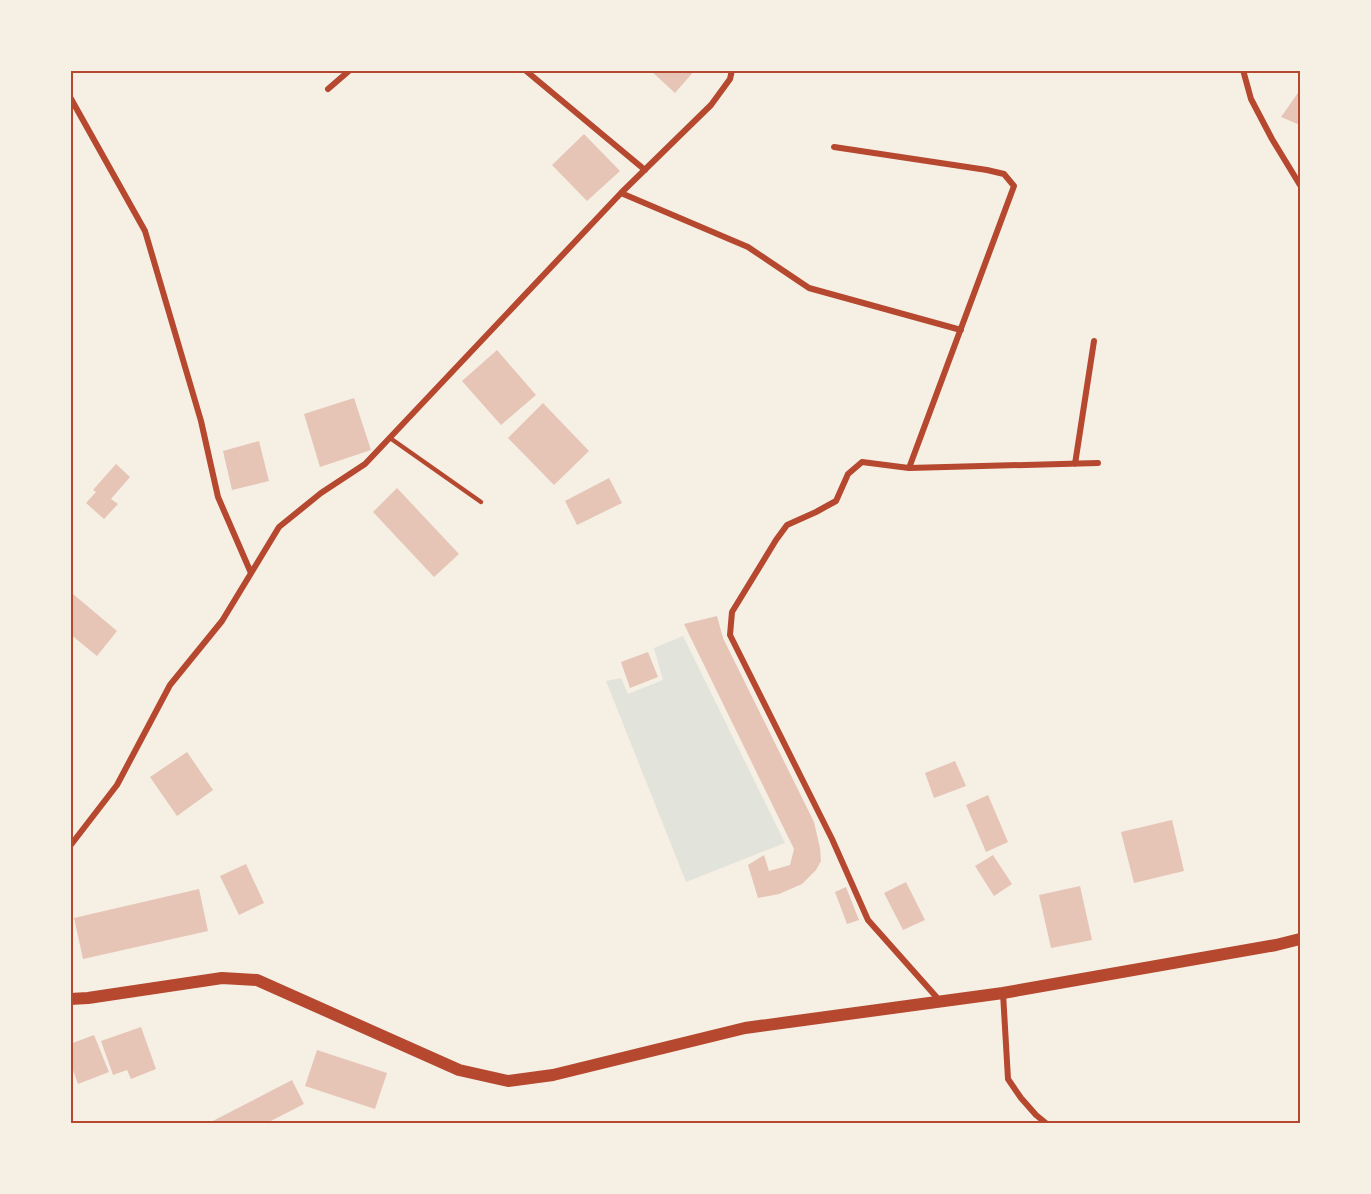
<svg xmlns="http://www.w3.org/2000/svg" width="1371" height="1194" viewBox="0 0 1371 1194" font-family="'Work Sans',sans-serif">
<rect width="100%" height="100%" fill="#f6efe4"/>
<path fill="#e2e4dc" d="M683,636l102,207 -99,39 -80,-201 15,-3 7,16 35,-14 -9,-32z"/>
<path fill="#e6c5b7" d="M650,70h45l-20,23z
M1300,90v35l-19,-8z
M584,134l36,37 -33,30 -35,-36z
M497,350l39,45 -35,30 -39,-44z
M354,398l17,52 -51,17 -16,-53z
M543,403l46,48 -35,34 -46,-47z
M259,441l10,40 -37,9 -9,-39z
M116,464l14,13 -19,22 7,5 -14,15 -18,-16 10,-11 -3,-2z
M609,478l13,25 -45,22 -12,-24z
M397,488l62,66 -25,23 -61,-65z
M73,594l44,37 -20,25 -27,-22v-38z
M717,616l6,22 91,184 6,26 1,13 -5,9 -14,14 -23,10 -21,4 -10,-33 16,-10 5,16 21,-6 4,-16 -110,-225z
M648,652l10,25 -28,11 -9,-26z
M187,752l26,38 -36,26 -27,-39z
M955,761l11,25 -32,12 -9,-25z
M988,795l20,47 -22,10 -20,-47z
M1172,820l12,51 -50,12 -13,-51z
M993,855l19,29 -18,12 -19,-30z
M246,864l18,39 -25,12 -19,-39z
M906,882l19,38 -22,10 -19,-37z
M1080,886l12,54 -41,8 -12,-53z
M846,887l13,33 -12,4 -12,-32z
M199,889l9,42 -125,28 -9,-41z
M141,1027l15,42 -25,10 -4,-9 -14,5 -12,-34z
M94,1035l15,37 -31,12 -8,-22v-18z
M317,1050l70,23 -12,36 -70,-23z
M292,1080l12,24 -39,20h-58z"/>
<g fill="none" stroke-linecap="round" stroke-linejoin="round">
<path stroke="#b5482f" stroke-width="4.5" d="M390,438l91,64"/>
<path stroke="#b5482f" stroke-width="6" d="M525,70l120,100
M1243,70l8,29 21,40 28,46
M328,89l22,-19
M70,97l75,134 56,190 17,76 33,76
M834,147l153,23 17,4 10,12 -105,282
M621,193l127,54 61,41 152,42
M1075,464l19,-123
M70,846l47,-61 53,-100 52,-64 57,-94 42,-34 44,-29 256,-271 90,-88 19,-26 2,-9
M1003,993l5,86 13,19 15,17 11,9
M940,1001l-72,-81 -36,-81 -102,-204 2,-23 44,-72 11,-15 29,-13 20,-11 12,-27 14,-12 47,6 189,-5"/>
<path stroke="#b5482f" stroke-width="12" d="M70,999l18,-1 134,-20 35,2 202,90 49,11 45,-6 192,-47 258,-35 273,-48 24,-6"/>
</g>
<rect width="1371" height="1194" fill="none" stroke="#f6efe4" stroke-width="144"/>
<rect x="72" y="72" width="1227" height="1050" fill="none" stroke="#b5482f" stroke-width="2"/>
</svg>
